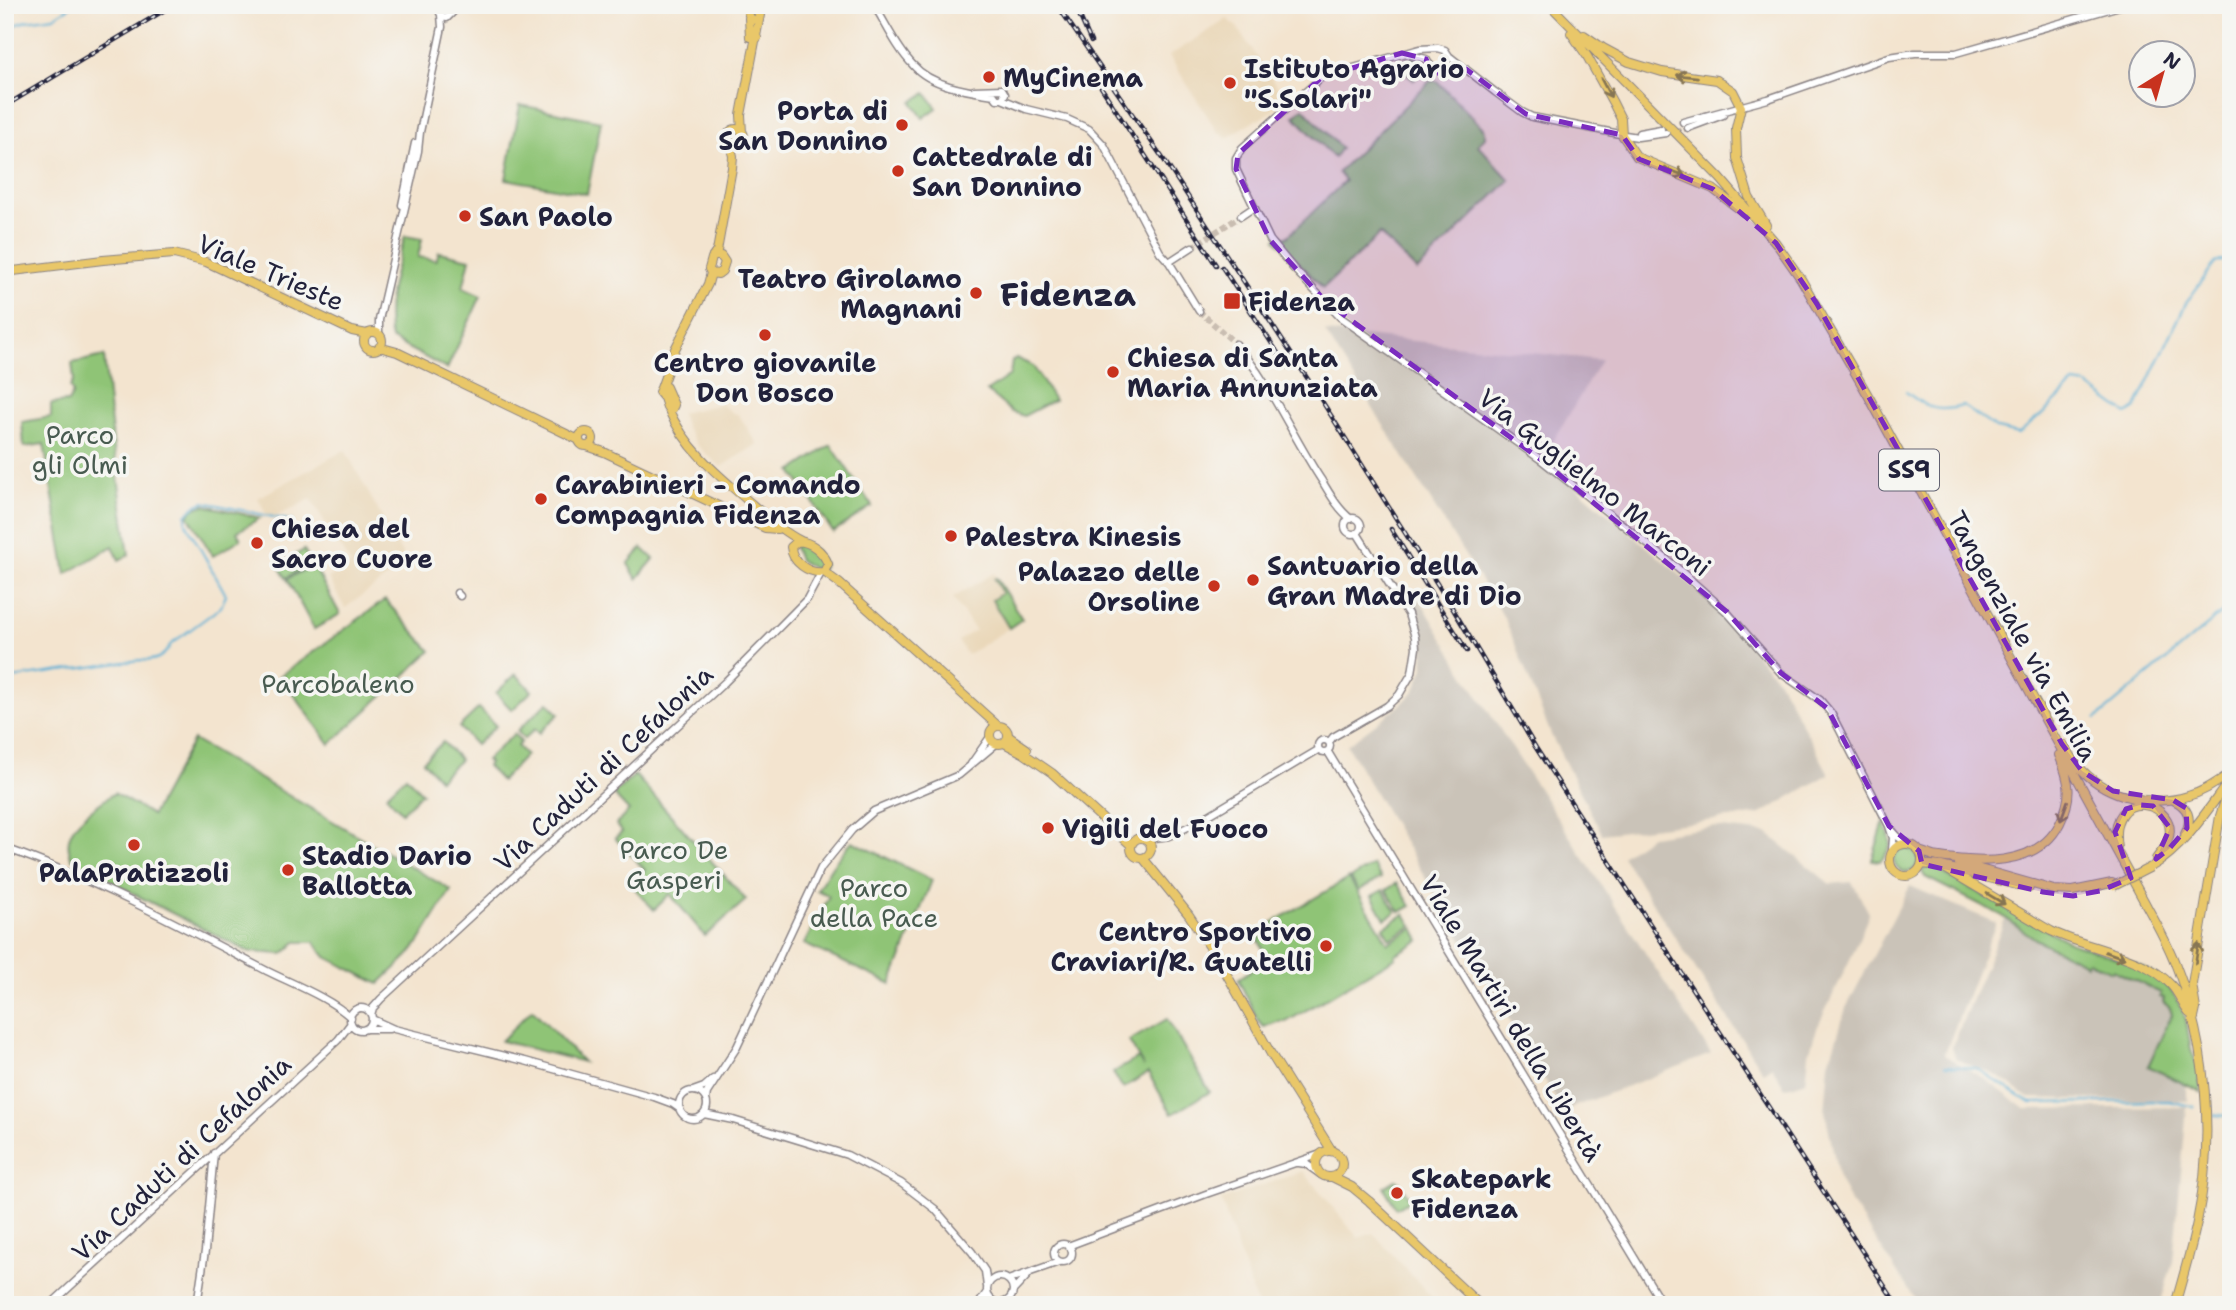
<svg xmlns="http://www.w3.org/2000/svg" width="2236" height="1310" viewBox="0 0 2236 1310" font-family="'Shantell Sans',sans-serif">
<rect width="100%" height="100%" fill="#f6f6f2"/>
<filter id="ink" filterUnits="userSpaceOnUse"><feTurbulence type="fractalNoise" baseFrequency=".0143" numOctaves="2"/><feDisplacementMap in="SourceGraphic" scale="14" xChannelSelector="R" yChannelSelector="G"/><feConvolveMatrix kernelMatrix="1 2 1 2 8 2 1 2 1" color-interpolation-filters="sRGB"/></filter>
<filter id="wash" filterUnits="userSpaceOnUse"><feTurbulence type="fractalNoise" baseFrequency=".00686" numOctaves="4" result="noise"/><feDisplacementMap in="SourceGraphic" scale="28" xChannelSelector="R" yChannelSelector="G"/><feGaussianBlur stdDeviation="1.57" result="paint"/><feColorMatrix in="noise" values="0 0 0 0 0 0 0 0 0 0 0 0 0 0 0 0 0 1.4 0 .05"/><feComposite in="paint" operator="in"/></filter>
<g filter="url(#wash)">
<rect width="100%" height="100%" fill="#f3e4cf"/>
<path fill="#ead8ba" d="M1227,19l10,8 48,72 -12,12 -15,9 -2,-1 -29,19 -5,-5 -3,1 -50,-78z
M721,404l12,9 5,1 20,30 -37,23 -24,-22 -11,-17 -5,-15z
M345,450l62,113 -62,45 -17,-30 23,-13 -40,-66 -36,18 -9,-3 -8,-16z
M994,573l29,46 -56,36 -9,-14 17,-11 -22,-32z
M1303,1171l55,67 15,-5 66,72h-182l-36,-105z"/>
<path fill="#cac3b8" d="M1325,332l276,28 -58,99 161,136 75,86 50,93 -68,40 -159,20 -50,-97 -47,-118z
M1408,585l14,18 42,71 247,380 -148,57 -216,-366 55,-41 13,-14 9,-22 -1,-29 -9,-28 -10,-19z
M1712,827l55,6 63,51 22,-2 17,31 -14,36 -38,79 -8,25 -3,28 -21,7 -13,-22 -9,6 -141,-216 29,-20z
M1910,886l86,37 -52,132 45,27 36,27 162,-2 -14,154 -13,44h-241l-70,-105 -10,-21 -14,-68 4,-48 17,-55z
M2007,915l164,82 17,104 -159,-3 -31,-22 -42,-17 -4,-12z"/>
<path fill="#8fc476" stroke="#587358" stroke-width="2" d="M1412,57c17,5 11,13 2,23l-18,-17z
M1430,81h7l48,49v7l-7,8 32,35 -93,91 -37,-37 -57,54 -47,-49 5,-5 5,4 59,-57 -7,-9z
M926,93l11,15 -14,10 -11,-16z
M520,105l81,16 -14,73 -81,-15z
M1303,108l38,40 -7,10 -40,-42z
M405,236l17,3 -4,18 18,3 3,-8 31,7 -7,29 18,8 -34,73 -56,-30c-9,-34 5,-70 14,-103z
M104,356l8,78 17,121 -10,5 -6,-14 -47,28 -22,-130 -20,3 -2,-25 29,-5v-13l17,-2 5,-9 -3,-6 4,-7 -2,-17z
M1016,358l17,8 21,34 -30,16 -12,-4 -25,-21 23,-16 2,-14z
M831,445l41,61 -39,26 -41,-61z
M204,505l56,13 -23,14 4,7 -28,17 -25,-41 5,-6z
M798,544l17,6 9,14 -2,5 -6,1 -17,-10 -5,-13z
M642,548l12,11 -17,20 -9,-15z
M304,550l7,13 -25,15 -8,-13z
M313,565l27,49 -26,15 -27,-50z
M996,578l26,41 -13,9 -17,-28 10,-7 -8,-14z
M385,600l46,51 -101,93 -50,-68z
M516,674l16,17 -20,19 -16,-17z
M548,702l11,12 -20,19 -4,-4 -11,10 -7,-8z
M479,708l17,18 -20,19 -17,-18z
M514,734l7,8 -4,4 9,9 -25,26 -14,-15 2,-3 -3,-3z
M193,740l258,150 -32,52 -11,14 -29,28 -53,-27 -12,-15h-18l-13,12 -34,-2 -107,-54 -70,-39c-15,-31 20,-49 42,-66l38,22z
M443,742l17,18 -21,19 -16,-18z
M635,775l111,125 -41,36 -35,-42 -16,16 -23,-26 14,-14 -30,-32 7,-6 -6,-8 13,-13 -16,-17z
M406,776l16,17 -20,19 -16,-17z
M1884,822c7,15 11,27 -4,39l-8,-1z
M852,841l80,39 -41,104 -87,-40 25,-48 -12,-6 15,-24z
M1894 860a12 12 0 1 1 24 0a12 12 0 1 1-24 0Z
M1373,865l8,13 -23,13 -7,-13z
M1932,867l137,75 72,24 23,15 15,21 7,18 5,29 7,19 3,24 -53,-26 24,-51 -2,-7 -7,-6 1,-4 -4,-1 1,-4 -48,-23 -1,2 -24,-11 -2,3 -49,-24 -36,-25 -76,-38 -3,-5 2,-4z
M1349,878l39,65 26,-15 6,12 -25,15 1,2 -110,65h-9l-13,5 -5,-5 -21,-43 30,-20 -10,-20 10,-6 -3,-6z
M1397,883l14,23 -11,6 -14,-22z
M1383,890l13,22 -11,7 -13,-23z
M1405,914l7,12 -22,13 -7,-11z
M532,1009l51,53 -82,-21z
M1167,1019l43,73 -38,22 -24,-41 -25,15 -10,-15 25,-15 6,9 -15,-26z
M1396,1180l4,2 10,18 -14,8 -12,-21z"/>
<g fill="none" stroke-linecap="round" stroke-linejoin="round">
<path stroke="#58afd5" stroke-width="2" d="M5,29l21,-8 28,-4 19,-12
M1906,392c21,16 30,21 57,14l34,23 21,5 28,-23 28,-28 13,2 40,29 9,-6 50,-105 29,-40 16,-5
M5,679l135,-19c14,2 25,-3 31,-16l50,-37 5,-12 -40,-72v-8l7,-8 11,-5 88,19
M2096,719l135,-114
M1945,1066l31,2 54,35 139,-2 26,6
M2214,1115l17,1
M2219,1305l12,-8"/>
</g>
</g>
<g filter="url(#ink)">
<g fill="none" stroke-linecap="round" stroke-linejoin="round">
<path stroke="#c9bdb1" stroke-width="6" stroke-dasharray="6 3" stroke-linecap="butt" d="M1666,133l22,-5
M1192,247l49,-31
M1199,311l37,33"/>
<defs>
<path id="minor" d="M443,5l-3,8 3,4 4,1 6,-6 -4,-7
M874,5c12,19 23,44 39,60 18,21 54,26 81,30l3,4h5l24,10 41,10 22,10 15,16 56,107 9,10 30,49
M1407,54l19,5c8,17 24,9 40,10
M974,90l28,-1 3,5 -3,5
M1683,122l85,-23 121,-42 26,-4h41l167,-48
M1688,128l35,-13
M1639,133l22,-4
M1666,133l-28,4 -13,-2 -93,-18 -10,-5 -27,-20 -46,-36 -4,-6 -7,-2 -18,1 -98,28 -80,71 -6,10v11l34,71 23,28 47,49 200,142 135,107 52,46 54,61 39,27 11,13 58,113 4,12 -1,12
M402,205l13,-62
M1241,216l12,-8
M1169,262l23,-15
M379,334v-14l39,-169 2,-19 22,-105 -1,-12
M1236,344c35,40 56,92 86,137 8,13 16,28 29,38
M1345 526a8 8 0 1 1 16 0a8 8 0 1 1-16 0Z
M457,593l3,3
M1318 746a6 6 0 1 1 12 0a6 6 0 1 1-12 0Z
M1329,742l4,-5 54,-31 12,-11 13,-22 4,-25 -1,-11 -7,-23 -51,-81
M1328,752l335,553
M971,764l19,-27
M1892,830l6,7 11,7
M1147,839l22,-3 25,-12 124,-74
M5,848c91,32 176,78 262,123 24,12 65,28 84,47
M350 1019a11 11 0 1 1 22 0a11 11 0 1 1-22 0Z
M371,1015l2,-7 8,-9 344,-317 82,-83 14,-26
M372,1019l22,10 131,32 129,36 19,7 7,5
M365,1029h24
M679 1105a14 14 0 1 1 28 0a14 14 0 1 1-28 0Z
M693,1091l11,-4 9,-8
M706,1099l1,-6 30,-46 84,-179 31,-38 22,-19 85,-36 37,-31
M704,1114l29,6 114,35 54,28 34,26 37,43 13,19 2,16
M1299,1163l7,1 14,10
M1054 1253a9 9 0 1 1 18 0a9 9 0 1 1-18 0Z
M1068,1246l138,-52 112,-39
M987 1290a13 13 0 1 1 26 0a13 13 0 1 1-26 0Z
M1008,1280l51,-18
M1014,1290l15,-16
M50,1305l288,-265 13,-17
M197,1305l8,-54 9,-98
M978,1305l9,-13"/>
<path id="major" d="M1550,5l170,173 56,65 25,36 68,118 275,504c11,20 23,41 31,62 32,81 40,174 22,259 -6,28 -14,55 -22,83
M749,18l1,19 7,1
M1571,33l16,23 26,47 8,16 1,16 15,22 76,32 30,23
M1584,35l19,13 26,14 33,10 55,8 16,11 8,16 -5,21 1,30 12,39 17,28
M728 137a8 8 0 1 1 16 0a8 8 0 1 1-16 0Z
M742,132l-1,-17 19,-100 -5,-7 -7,3 2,8 6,1 3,-2
M716,256h5l4,6 -3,9 -4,3 -7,-1 -2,-4 3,-11 5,-7 15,-83 1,-12 -4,-15
M5,272l98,-12 71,-6 32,8 15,7 131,62 15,3
M364 341a9 9 0 1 1 18 0a9 9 0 1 1-18 0Z
M379,347l18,5 182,88
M666,387l8,18 -2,4 -5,-2 -3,-9 -5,-6 2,-4z
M661,388l14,-39 33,-65 3,-11
M668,408c17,41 52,69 85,97 15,13 30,27 48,36
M579 439a7 7 0 1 1 14 0a7 7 0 1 1-14 0Z
M587,446l17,6 161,76 12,1
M798,541c13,1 25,10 30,23l-4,8c-16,2 -32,-10 -33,-25z
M824,572l15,11 159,143
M990 735a9 9 0 1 1 18 0a9 9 0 1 1-18 0Z
M1008,736l19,13
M1004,743l19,10 29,20 79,72
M2064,745c6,9 11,19 19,26 26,27 70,36 105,25 16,-4 29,-14 43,-23
M2173,800c15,7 20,18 12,34
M1131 848a10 10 0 1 1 20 0a10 10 0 1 1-20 0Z
M1890 860a16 16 0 1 1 32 0a16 16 0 1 1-32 0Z
M2117,848c-11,-66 65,-46 51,-8 -2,7 -8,13 -12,19
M1919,851l18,6
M1933,856c43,7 104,13 127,-33 13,-26 10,-42 -1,-68
M1143,858l46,57 32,49 50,90 61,97
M1959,863l95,27 19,1 39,-8
M1922,864l19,2 88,22
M2154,865c30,-18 52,-53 73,-81
M1941,866l110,65c35,17 95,25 120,54 8,8 11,19 18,28
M2194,1018l2,-9 -4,-25 28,-168 11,-34
M1316 1164a13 13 0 1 1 26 0a13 13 0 1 1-26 0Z
M1332,1177l20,10 17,14 111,104"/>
</defs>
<use href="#minor" stroke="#8a8385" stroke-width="9"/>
<use href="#major" stroke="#8a8385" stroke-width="10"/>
<use href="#minor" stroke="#fff" stroke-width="6"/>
<use href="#major" stroke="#e9c769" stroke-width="8"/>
<defs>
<path id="rail" d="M1057,5l107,155 151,230 138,219 83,139 361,557
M1075,5l16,37
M1101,87l115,178
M5,106l168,-101
M1222,267l65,100
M1391,529l76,122"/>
</defs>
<use href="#rail" stroke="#22223b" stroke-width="4.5"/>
<use href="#rail" stroke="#f6f6f2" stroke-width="2" stroke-dasharray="5" stroke-linecap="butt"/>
<defs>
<path id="major-bridge" d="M2114,886l37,-19"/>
</defs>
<use href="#major-bridge" stroke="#8a8385" stroke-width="10" stroke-linecap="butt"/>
<use href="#major-bridge" stroke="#e9c769" stroke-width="8"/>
</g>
<defs><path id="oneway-shaft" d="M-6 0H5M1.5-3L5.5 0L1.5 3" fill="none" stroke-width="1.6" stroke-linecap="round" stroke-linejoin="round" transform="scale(1.75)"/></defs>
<g stroke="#867452">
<use href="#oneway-shaft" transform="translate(1687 76) rotate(-174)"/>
<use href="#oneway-shaft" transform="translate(1606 88) rotate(62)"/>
<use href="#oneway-shaft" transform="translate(1675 172) rotate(21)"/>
<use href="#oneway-shaft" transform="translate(2064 811) rotate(110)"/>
<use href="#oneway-shaft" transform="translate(1996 899) rotate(31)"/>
<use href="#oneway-shaft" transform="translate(2197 953) rotate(-81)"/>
<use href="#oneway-shaft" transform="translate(2115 955) rotate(19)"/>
</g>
</g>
<path fill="#7b2cbf" fill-opacity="0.2" stroke="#7b2cbf" stroke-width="5" stroke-dasharray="14 9" stroke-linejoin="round" d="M1402,53l24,6 6,15 34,-5 60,45 96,21 17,24 74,30 63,54 41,61 245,440 20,27 31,20 60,9 13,8 1,20 -18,21 -13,10 14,-31 -17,-22 -13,-1 -14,4 -11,23 16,46 -31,13 -27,5 -30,-4 -121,-28 -3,-13 -30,-25 -62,-118 -46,-35 -54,-61 -187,-153 -215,-158 -55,-61 -34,-71 2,-15 84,-77z"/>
<g fill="#c8321e" stroke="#f6f6f2" stroke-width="2.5">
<circle cx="989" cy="77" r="7"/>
<circle cx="1230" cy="83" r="7"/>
<circle cx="902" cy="125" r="7"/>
<circle cx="898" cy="171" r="7"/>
<circle cx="465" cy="216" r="7"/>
<circle cx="976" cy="293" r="7"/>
<rect x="1223" y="292" width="18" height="18" rx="3.5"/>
<circle cx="765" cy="335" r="7"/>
<circle cx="1113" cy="372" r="7"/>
<circle cx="541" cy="499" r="7"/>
<circle cx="951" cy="536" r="7"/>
<circle cx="257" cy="543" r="7"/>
<circle cx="1253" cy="580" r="7"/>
<circle cx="1214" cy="586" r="7"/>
<circle cx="1048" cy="828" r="7"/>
<circle cx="134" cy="845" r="7"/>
<circle cx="288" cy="870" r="7"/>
<circle cx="1326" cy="946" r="7"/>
<circle cx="1397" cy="1193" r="7"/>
</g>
<g text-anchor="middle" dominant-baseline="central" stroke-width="7" stroke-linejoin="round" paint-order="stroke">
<rect fill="#f6f6f2" stroke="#626272" stroke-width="2" x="1879" y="449.5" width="60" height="41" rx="5"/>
<g font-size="24" font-weight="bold" fill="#22223b">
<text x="1909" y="470">SS9</text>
</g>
<g font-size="26" font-weight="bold" fill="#22223b" stroke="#f6f6f2" text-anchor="start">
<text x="1244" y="68">Istituto Agrario<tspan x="1244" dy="30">"S.Solari"</tspan></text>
<text x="1003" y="77">MyCinema</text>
<text x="888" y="110" text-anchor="end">Porta di<tspan x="888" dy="30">San Donnino</tspan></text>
<text x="912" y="156">Cattedrale di<tspan x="912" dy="30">San Donnino</tspan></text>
<text x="479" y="216">San Paolo</text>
<text x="962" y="278" text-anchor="end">Teatro Girolamo<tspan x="962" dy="30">Magnani</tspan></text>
<text x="1248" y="301">Fidenza</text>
<text x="1127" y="357">Chiesa di Santa<tspan x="1127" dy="30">Maria Annunziata</tspan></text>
<text x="765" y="362" text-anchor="middle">Centro giovanile<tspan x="765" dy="30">Don Bosco</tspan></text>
<text x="555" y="484">Carabinieri - Comando<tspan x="555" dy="30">Compagnia Fidenza</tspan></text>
<text x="271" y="528">Chiesa del<tspan x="271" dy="30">Sacro Cuore</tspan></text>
<text x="965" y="536">Palestra Kinesis</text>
<text x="1267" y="565">Santuario della<tspan x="1267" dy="30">Gran Madre di Dio</tspan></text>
<text x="1200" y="571" text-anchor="end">Palazzo delle<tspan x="1200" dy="30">Orsoline</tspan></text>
<text x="1062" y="828">Vigili del Fuoco</text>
<text x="302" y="855">Stadio Dario<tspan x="302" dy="30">Ballotta</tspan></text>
<text x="134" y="872" text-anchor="middle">PalaPratizzoli</text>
<text x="1312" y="931" text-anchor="end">Centro Sportivo<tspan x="1312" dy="30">Craviari/R. Guatelli</tspan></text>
<text x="1411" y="1178">Skatepark<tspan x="1411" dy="30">Fidenza</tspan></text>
</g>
<g font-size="26" fill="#22223b" stroke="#f6f6f2">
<text transform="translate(271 272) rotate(23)">Viale Trieste</text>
<text transform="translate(1595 482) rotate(38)">Via Guglielmo Marconi</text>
<text transform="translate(2023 636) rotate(61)">Tangenziale via Emilia</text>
<text transform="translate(603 768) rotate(-43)">Via Caduti di Cefalonia</text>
<text transform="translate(1512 1018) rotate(59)">Viale Martiri della Libertà</text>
<text transform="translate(181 1158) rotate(-43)">Via Caduti di Cefalonia</text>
</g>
<g font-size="26" fill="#485b50" stroke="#f6f6f2">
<text x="80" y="434">Parco<tspan x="80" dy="30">gli Olmi</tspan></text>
<text x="338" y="683">Parcobaleno</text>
<text x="674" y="849">Parco De<tspan x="674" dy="30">Gasperi</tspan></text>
<text x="874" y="887">Parco<tspan x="874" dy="30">della Pace</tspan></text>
</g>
<g font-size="33" font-weight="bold" fill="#22223b" stroke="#f6f6f2">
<text x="1068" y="294">Fidenza</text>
</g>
</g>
<rect width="2236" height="1310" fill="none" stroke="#f6f6f2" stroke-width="28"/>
<g transform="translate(2162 74) rotate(37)"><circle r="33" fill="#f6f6f2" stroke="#a1a1a9" stroke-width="2"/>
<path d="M0-5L12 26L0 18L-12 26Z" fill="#c8321e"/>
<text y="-10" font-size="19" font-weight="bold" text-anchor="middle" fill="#22223b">N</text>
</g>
</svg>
